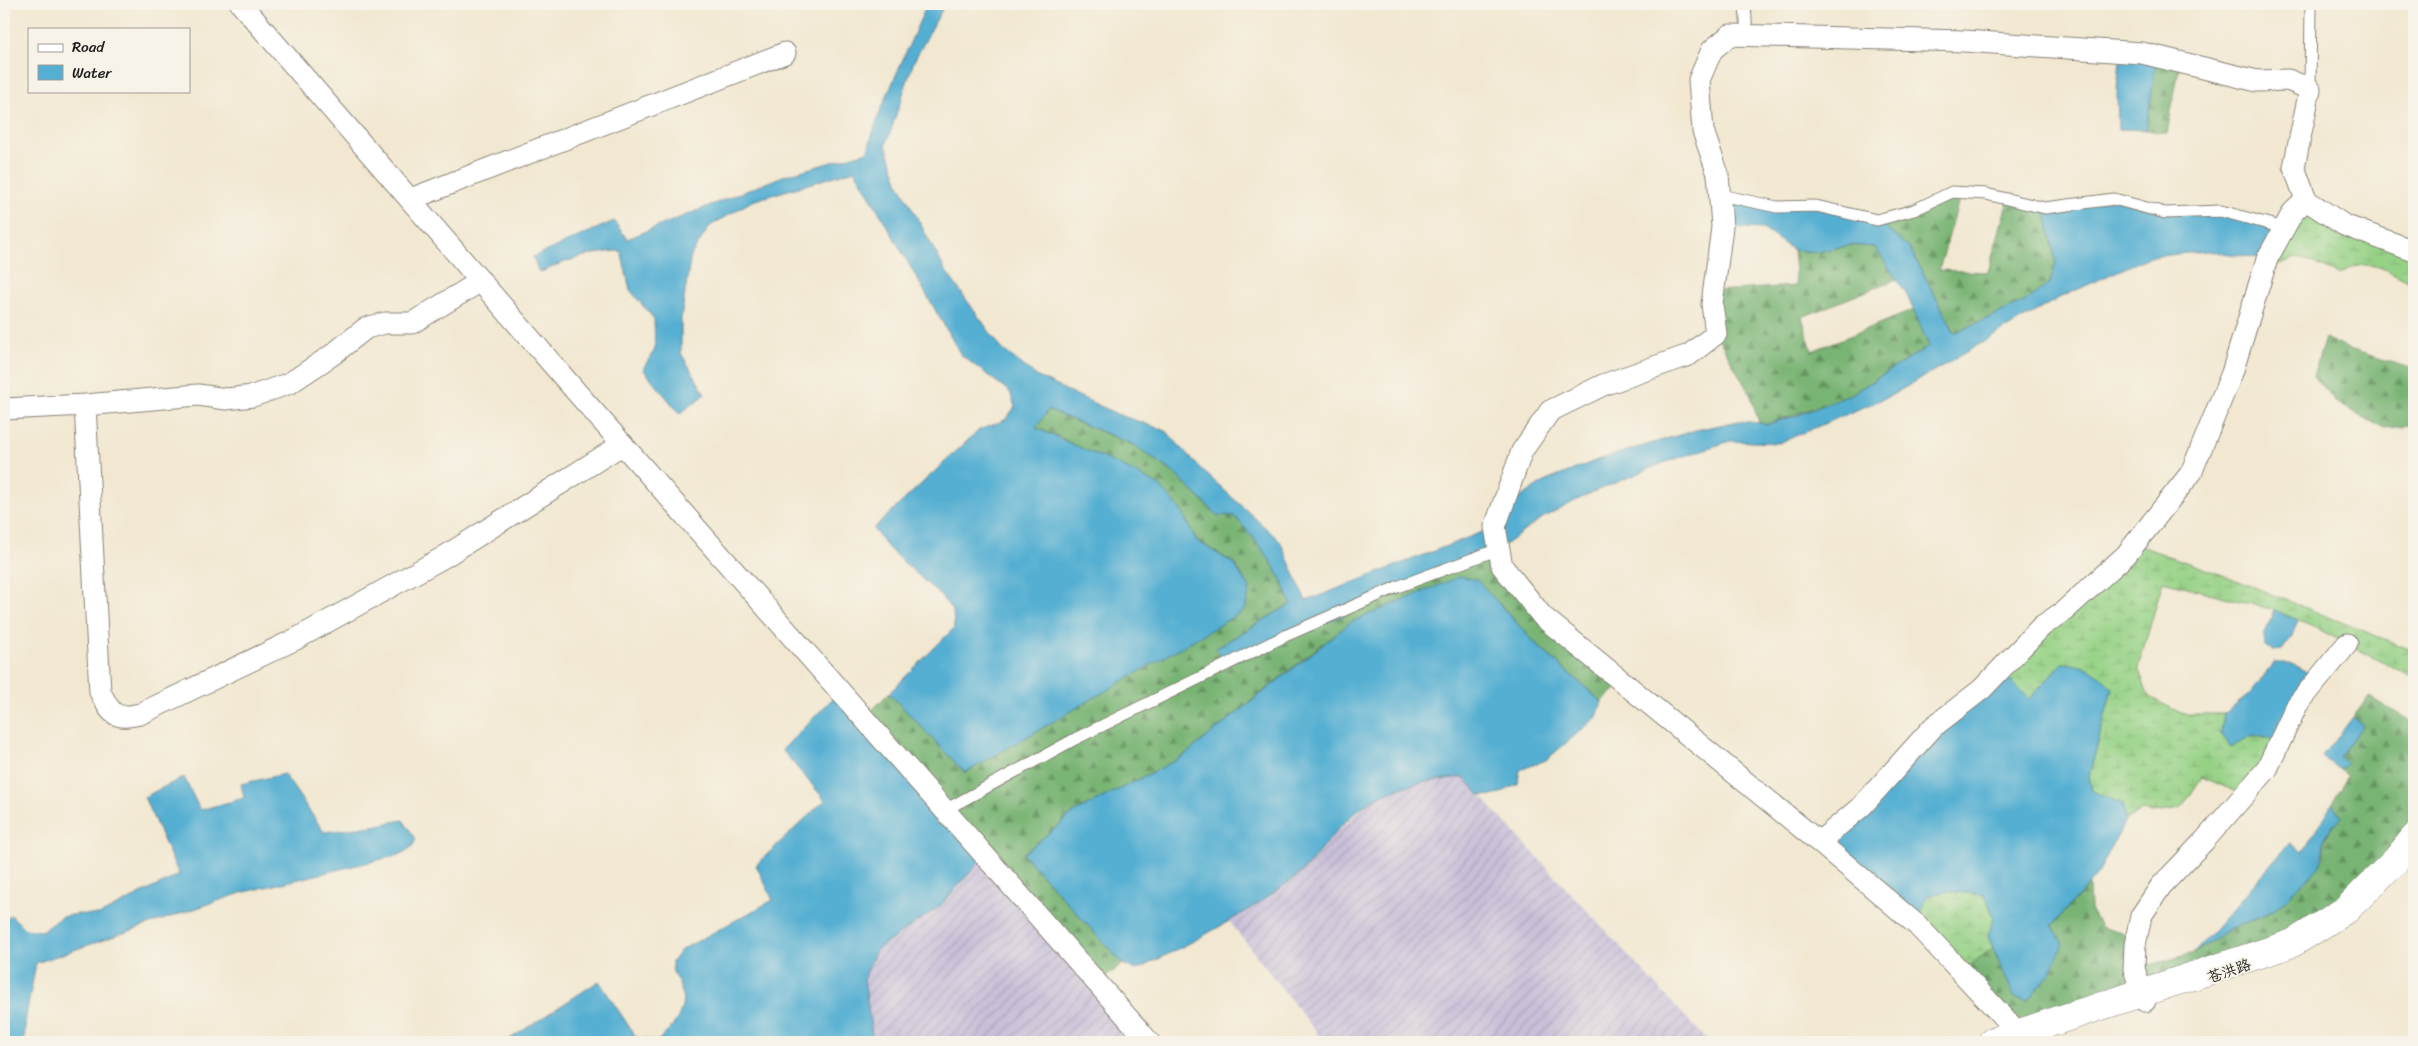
<svg xmlns="http://www.w3.org/2000/svg" width="2418" height="1046" viewBox="0 0 2418 1046" font-family="Sriracha,'LXGW WenKai TC',sans-serif">
<defs>
<pattern id="industrial-furrows" width="10" height="10" patternUnits="userSpaceOnUse" patternTransform="scale(1.25)"><rect width="10" height="10" fill="#c8bfd8"/><path d="M-1 1l2-2M0 10L10 0M9 11l2-2" fill="none" stroke="#aba4b9"/></pattern>
<pattern id="forest-firs" width="22" height="20" patternUnits="userSpaceOnUse" patternTransform="scale(1.25)"><rect width="22" height="20" fill="#78b473"/><path d="M5 1l3.5 6h-7zM16 11l3.5 6h-7z" fill="#62925e"/></pattern>
<pattern id="wetland-marsh" width="20" height="14" patternUnits="userSpaceOnUse" patternTransform="scale(1.25)"><rect width="20" height="14" fill="#96d286"/><path d="M1 5h8M5 5V1M11 12h8M15 12V8" fill="none" stroke="#81b473"/></pattern>
</defs>
<rect width="100%" height="100%" fill="#f7f3e8"/>
<filter id="ink" filterUnits="userSpaceOnUse"><feTurbulence type="fractalNoise" baseFrequency=".02" numOctaves="2"/><feDisplacementMap in="SourceGraphic" scale="10" xChannelSelector="R" yChannelSelector="G"/><feConvolveMatrix kernelMatrix="1 2 1 2 8 2 1 2 1" color-interpolation-filters="sRGB"/></filter>
<filter id="wash" filterUnits="userSpaceOnUse"><feTurbulence type="fractalNoise" baseFrequency=".0096" numOctaves="4" result="noise"/><feDisplacementMap in="SourceGraphic" scale="20" xChannelSelector="R" yChannelSelector="G"/><feGaussianBlur stdDeviation="1.12" result="paint"/><feColorMatrix in="noise" values="0 0 0 0 0 0 0 0 0 0 0 0 0 0 0 0 0 1.4 0 .05"/><feComposite in="paint" operator="in"/></filter>
<g filter="url(#wash)">
<rect width="100%" height="100%" fill="#f2e8d1"/>
<path fill="url(#industrial-furrows)" d="M1463,777l246,265h-385l-95,-121 35,-21 35,-26 16,-15 18,-24 42,-38 35,-13z
M985,856l164,186h-276l-9,-63 12,-29 63,-43z"/>
<path fill="url(#forest-firs)" stroke="#4a6848" d="M2157,57l23,6 -13,70 -21,-3z
M1961,193l-22,77 49,2 20,-72 37,8 11,55 -6,20 -24,18 -71,32 -45,-84 -33,-29z
M1850,245l25,2 22,32 -95,38 10,34 102,-41 15,36 -79,49 -82,29 -9,-1 -8,-27 -35,-62 -2,-43 82,-5 -3,-36 24,2z
M2325,338l21,10 68,21v57l-31,2 -47,-26 -23,-26z
M1048,410l86,35 40,28 43,42 17,1c27,30 44,50 57,88l-75,44 283,-99 3,17 121,116 -21,20 -63,-55 -38,-42 -179,39 -140,113 -107,55 -52,42 100,110 -26,19 -233,-265 25,-25 77,80 284,-185 -16,-25 -37,-22 -17,-32 -120,-72 -25,-9z
M2369,697l45,26v125l-62,65 -328,126 -63,-68 32,-23 5,13 54,-36 37,-41 1,25 10,18 36,10 -1,32 59,-16 33,-22 47,-21 50,-52c-1,-22 3,-26 19,-41l-11,-14 16,-27 -8,-6 7,-7 -8,-6 23,-31 -9,-9z"/>
<path fill="url(#wetland-marsh)" stroke="#597751" d="M2306,200l108,51v33c-29,-14 -44,-29 -75,-10l-40,-17 -19,7 -13,-5z
M2135,544l96,34 183,73v27l-94,-48 -46,-20 -111,-29 -25,87 11,29 34,17h41l-3,20 59,5 -36,56 -42,-18 -21,32 -27,4 -13,-2 -15,8 -5,-15 -29,-13 -3,-15 23,-87 -49,-26 -34,36 -30,-30z
M1945,891l40,4 9,22 -6,19 5,12 -32,23 -44,-46 10,-29z"/>
<path fill="#54afd2" stroke="#386677" d="M927,4h18l-31,57 -28,84 13,39 46,86 57,79 36,28 79,37 49,17 34,37 80,73 26,60 189,-74 20,-26 31,-20 54,-22 96,-29 43,-9 29,3 27,-8 55,-21 79,-49 -23,-53 -31,-46 -25,-2 -33,7 -24,-2 -30,-21 -41,-2 -2,-32 57,12 39,-1 61,14 33,29 45,84 71,-32 24,-18 6,-20 -11,-55 69,-9 51,14 56,-2 63,17 -17,31 -60,-8 -58,6 -90,41 -167,97 -113,48 -49,-2 -67,22 -72,30 -47,24 -45,32 -273,116 -10,-17 75,-44c-12,-37 -31,-59 -57,-88l-17,-1 -43,-42 -40,-28 -86,-35 -12,18 88,39 36,19 20,23 17,32 36,22 17,25 -5,22 -280,163 -76,-80 65,-65 -1,-17 -15,-18 -49,-44 -16,-20 106,-99 26,-10 10,-13 -5,-15 -49,-37 -106,-185 -103,31 -42,25 -19,29 -10,63v35l24,41 -25,20 -37,-45 12,-20 -1,-30 -24,-29 -9,-39c-30,1 -55,9 -82,22l-6,-16 81,-36 13,18 156,-63 84,-24 12,-38z
M2121,52l36,5 -11,73 -28,-1 -1,-41z
M1461,576l16,4 62,67 63,55 -5,15 -51,43 -26,10 -2,14 -22,11 -15,1 -18,-19c-59,7 -90,11 -131,59 -12,14 -21,28 -35,40 -50,38 -105,67 -161,94l-13,-6 -100,-110 52,-42 107,-55 169,-135z
M2274,610l24,10 -7,18 -9,12 -8,1 -9,-5 -1,-10z
M2063,663c25,3 33,6 49,26l-23,87 3,15 30,13 4,15 -28,55 -46,51 11,19 -13,30 -23,27 -13,-4 -26,-61 6,-19 -9,-22 -39,-4 -19,5 -10,29 -98,-83 180,-173 30,30z
M2274,663h16l28,15 -38,61 -27,-4 -22,12 -10,-13 3,-20 25,-19z
M840,691l145,165 -46,51 -63,43 -12,29 9,63h-368l94,-61 37,56 21,4c16,-12 32,-33 23,-54 -4,-11 -8,-11 -8,-25l9,-12 92,-50 -17,-35 69,-65 -43,-50z
M2353,717l10,8 -24,32 8,6 -7,7 -18,-13z
M284,774l40,58 49,-6 30,-6 13,19 -4,8 -13,8 -158,38 -205,70 -10,53 -2,26h-20v-121l7,-6 14,14 17,2 19,-14 17,-3 21,1 80,-40 -35,-78 40,-20 16,33 44,-12 -3,-14z
M2332,803l11,14c-4,5 -12,9 -15,15 -7,10 -3,24 -9,35l-45,43 -47,21 -33,22 96,-110 13,9z"/>
</g>
<g filter="url(#ink)">
<g fill="none" stroke-linecap="round" stroke-linejoin="round">
<defs>
<path id="lane" d="M1745,4l2,32
M2310,89l1,-85
M1720,195l57,12 39,-1 61,14 37,-10 38,-18 34,2 59,14 69,-9 51,14 56,-2 63,17
M945,810l130,-71 210,-103 112,-49 102,-38"/>
<path id="street" d="M241,4l338,391 570,647
M411,199l374,-146
M85,405l15,287c12,22 13,28 40,22l156,-75 148,-82 179,-113
M4,409l81,-4 113,-10 28,4 27,-3 37,-13 42,-28 34,-27 19,-5h27l69,-42
M1819,842l43,-36 71,-79 49,-38 60,-63 21,-14 63,-57 65,-82 41,-100 35,-114 26,-47 13,-12
M2145,1001l-11,-32 1,-24 6,-29 20,-30 43,-45 63,-72 30,-64 50,-61
M2024,1039l-107,-114 -98,-83 -276,-225 -41,-51 -7,-39 27,-76 28,-40 53,-26 86,-30 27,-21 -4,-30 10,-77 -4,-53 -15,-43 -4,-51 13,-30 18,-15 234,6 178,12 115,28 31,-1 22,9 -16,78 12,33 38,25 70,26"/>
<path id="secondary" d="M1992,1042l301,-99 54,-34 49,-49 18,-22"/>
</defs>
<use href="#lane" stroke="#878276" stroke-width="13"/>
<use href="#street" stroke="#878276" stroke-width="23"/>
<use href="#secondary" stroke="#878276" stroke-width="29"/>
<use href="#lane" stroke="#fff" stroke-width="11"/>
<use href="#street" stroke="#fff" stroke-width="21"/>
<use href="#secondary" stroke="#fff" stroke-width="28"/>
</g>
</g>
<g text-anchor="middle" dominant-baseline="central" stroke-width="4" stroke-linejoin="round" paint-order="stroke">
<g font-size="15" fill="#1c1c1c" stroke="#f7f3e8">
<text transform="translate(2229 971) rotate(-19)">苍洪路</text>
</g>
</g>
<rect width="2418" height="1046" fill="none" stroke="#f7f3e8" stroke-width="20"/>
<rect x="28" y="28" width="162" height="65" fill="#f7f3e8" stroke="#9f9d96"/>
<rect x="38" y="44" width="25" height="8" fill="#ffffff" stroke="#9f9d96"/>
<text x="72" y="52" font-size="15" fill="#1c1c1c">Road</text>
<rect x="38" y="65" width="25" height="15" fill="#54afd2" stroke="#9f9d96"/>
<text x="72" y="78" font-size="15" fill="#1c1c1c">Water</text>
</svg>
